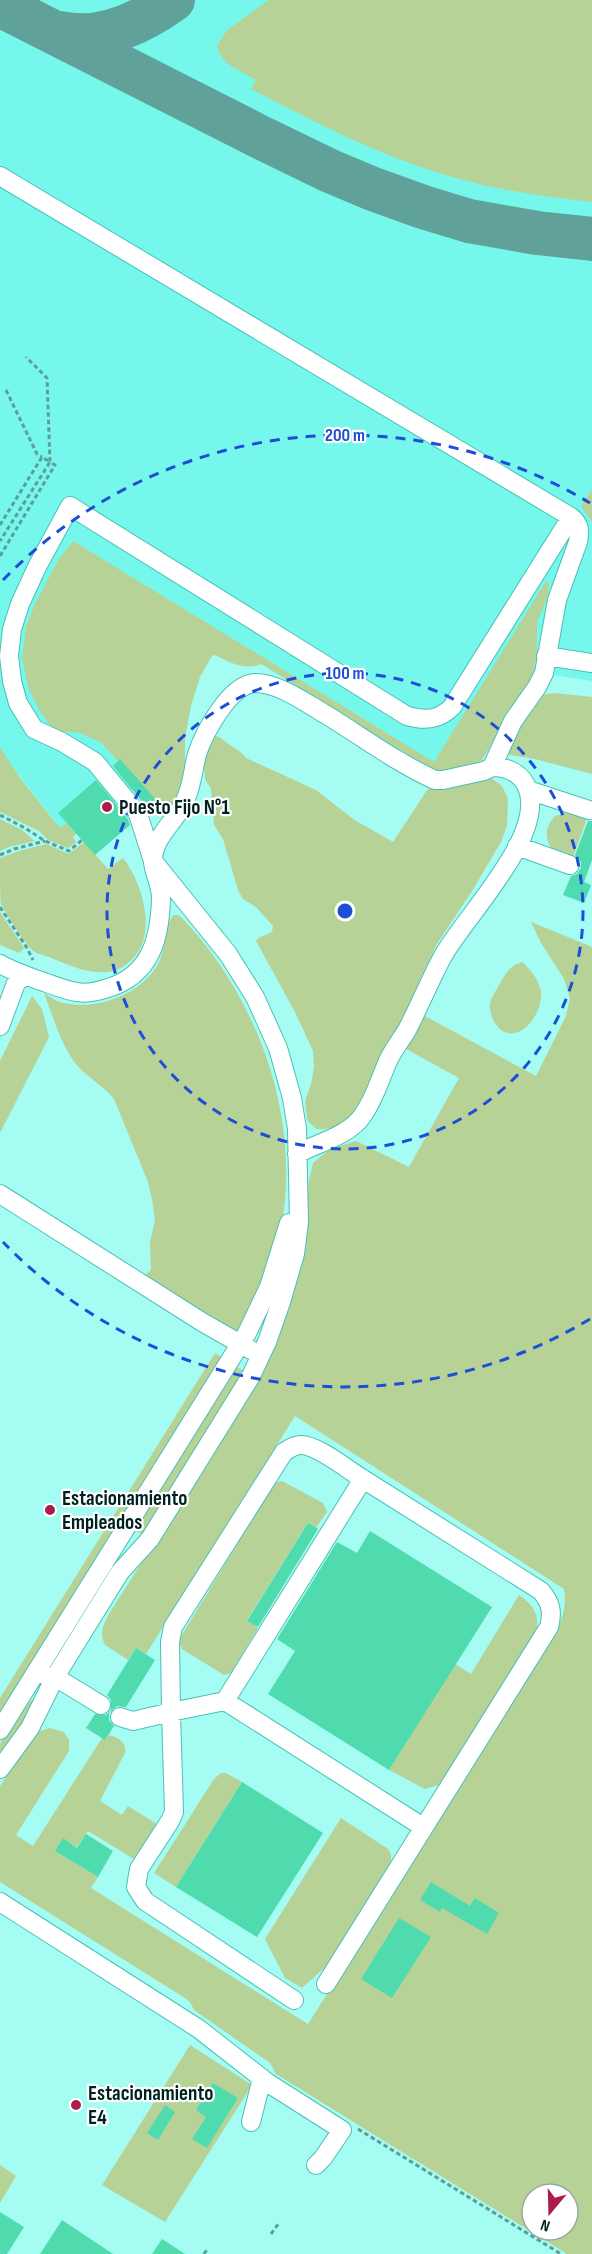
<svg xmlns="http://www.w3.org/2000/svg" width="592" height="2254" viewBox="0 0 592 2254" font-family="'Sofia Sans Condensed',sans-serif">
<rect width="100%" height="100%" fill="#a4fcf3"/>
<path fill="#76f7ec" d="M0,0h592v681l-58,-9 -98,100 -362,-223 83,220 -81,65 -16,-6 -60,-77z"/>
<path fill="#b7d297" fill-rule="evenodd" d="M269,0h323v202c-47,-5 -94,-12 -140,-25 -70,-20 -136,-54 -201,-88l5,-9c-15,-9 -36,-16 -39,-34l10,-16z
M592,489v33l-11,-16z
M73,541l361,221 112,-181 3,3 -1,11 -11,28v30l-5,25 -50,82 -7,6 -39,6 -174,-108c-17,7 -33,-2 -47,-9l-3,1 -12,21 -9,29 -6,32v45l-17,36 -66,-76 -22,-10 -20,-2 -11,-7 -10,-14 -11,-23 -6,-29 4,-31 9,-23 22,-42z
M555,693l37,4v77l-57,-15 -32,-5v-3l38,-56z
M215,736l5,1c8,9 19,11 26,21l70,32 37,29 40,23 34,-52 4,-2 59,-11 12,9 6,12 -1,28 -6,16 -27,46 -37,56 -68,146c-12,20 -26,42 -53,39l-9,-9 -2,-19 6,-17 3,-17 -1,-16 -18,-39 -39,-71 2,-3 14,-6 1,-6 -17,-19 -13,-8 -5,-9 -15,-51 -9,-14 -3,-36 -6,-10 -1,-16 1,-14z
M0,747l20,31 40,50 7,-5 9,11 -3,3 3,5 -8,6 -20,-8 -9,-9 -39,-19z
M570,812l18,4 -15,41 -22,-9c-7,-12 -5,-22 4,-32z
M0,819l22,11 13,11 -26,6 -9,4z
M84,842l24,27 15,-11c21,27 38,85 1,108 -22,15 -53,0 -75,-9 -5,-2 -13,-3 -17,-7 -6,-5 -27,-38 -31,-46 -1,-9 -1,-35 -1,-46l19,-7 27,-7 23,10z
M0,912l24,36 -5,5 -19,-8z
M173,915h5l3,2c77,80 121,201 100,312 -7,36 -27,69 -43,102h-5l-90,-54 8,-7 -1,-28 5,-22 -3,-21 -4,-17 -34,-83c-11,-14 -28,-22 -39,-36 -15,-21 -22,-46 -31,-70 5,3 10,7 16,9 34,10 81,-7 98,-38 8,-15 6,-35 15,-49z
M531,922l61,25v1307h-25l-291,-180 -6,-11 -76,-53 -4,-8 -5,-4 -185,-116v-96l32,-47 8,-8 10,-3 14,4 5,8v11l-53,84 17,11 69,-108 4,1 3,-4c10,3 18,7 16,18l-25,48 22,14 6,-9 32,20 -23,35 -49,-30 -11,16 -14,-8 -8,12 43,26 -7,11 217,136 246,-388c8,-17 13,-28 10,-47l-269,-173 -149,238 -10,-6 -8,12 -23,-15c-7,-14 0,-24 7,-36l111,-174 83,-216 3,-39 4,-17 17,-14 26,-8 53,26 50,-89 -53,-29 17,-34 113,61 30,-60 4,-18 -6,-19 -23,-36zM532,2194h36v36h-36z
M523,962c6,7 13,14 16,23 7,15 -5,41 -21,47 -17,7 -29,-13 -28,-28 1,-6 5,-12 8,-17 6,-11 12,-23 25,-25z
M32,996l10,13 7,28 -49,96v-72z
M215,1353l9,6 -87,140 -10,9 -127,212v-22z
M234,1365l11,7 -103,162 -5,-2 -2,-3z
M282,1481l41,22 4,9 -11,16 -8,-5 -61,97 11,8 -27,45 -7,2 -42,-26 -3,-7 1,-4 91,-149 5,-6z
M519,1595c16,11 22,22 16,41l-91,144 -5,5 -14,4 -36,-19 66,-106 16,10z
M34,1700l-2,12 -32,49v-17l23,-38 5,-4z
M221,1773h5l16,9 -66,105 -22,-14 60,-94z
M341,1818l47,31 3,5v12l-59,95 -30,27 -17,-10 -20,-39z
M190,2045l62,40 -87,137 -63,-37z
M0,2165l16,11 -16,27z"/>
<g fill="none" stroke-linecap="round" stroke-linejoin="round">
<path stroke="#60a19a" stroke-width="44" d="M0,5l258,131 72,35 43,18 50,18 46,14 68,12 55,6
M60,33c40,9 81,-10 113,-33"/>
</g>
<path fill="#4fdbae" d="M120,759l37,42 -9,8 -35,-43z
M96,780l32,39 2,6 -35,30 -37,-42z
M588,821h4v39l-8,22 7,3 -7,18 -21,-8 8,-19 6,-2 4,-6v-6l-6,-7z
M308,1523l10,6 -60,98 -11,-6z
M370,1531l122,76 -103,163 -121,-76 27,-43 -18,-12 60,-97 20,11z
M136,1648l19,12 -29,47 -9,-1 -8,7v7l5,6 -9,14 -19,-12 9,-14 11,1 5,-5v-10l-4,-5z
M242,1782l81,51 -66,104 -81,-50z
M86,1834l27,17 -15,26 -43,-26 8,-13 14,10z
M431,1882l39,24 5,-8 24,15 -12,21 -45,-26 -2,4 -20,-12z
M399,1918l32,19 -39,61 -31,-19z
M213,2083l25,15 -31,50 -15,-9 14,-22 -10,-7z
M165,2105l10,7 -17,28 -11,-7z
M0,2212l24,15 -17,27h-7z
M62,2220l51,34h-73z
M162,2239l23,15h-33z"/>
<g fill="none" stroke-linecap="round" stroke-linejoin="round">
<defs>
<path id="minor" d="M0,176l571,341c9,7 9,14 7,25l-21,58 -13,73 -7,14 -24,34 -21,46 -8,4 -41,9h-8c-38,-17 -74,-44 -110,-66 -19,-11 -46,-31 -70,-31 -25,1 -51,50 -58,71 -4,16 -5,34 -13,49 -9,19 -32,35 -31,59 1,12 8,22 8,36 -1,40 -10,77 -53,90 -9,3 -21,6 -31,4 -14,-2 -26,-8 -39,-12 -13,-5 -26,-9 -38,-16
M546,656l46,7
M528,790l61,20
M517,846l53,19
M0,1026l16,-43 7,-6h6
M297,1154c22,-12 52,-18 66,-39 12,-17 17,-36 25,-54 5,-11 13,-21 19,-31 13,-25 23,-50 36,-74 22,-40 107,-124 83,-171 -7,-13 -20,-18 -34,-18
M0,1194l202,128 49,28
M44,1675l11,2 46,28
M225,1701l198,126
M120,1717l13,4 38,-9 -1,-70 3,-15 111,-175c5,-3 10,-7 17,-7 17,0 47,25 62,34
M0,1730l247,-397 22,-46 20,-64
M0,1769l30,-41 25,-51 65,-105 30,-33 101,-163 16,-34 14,-40 14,-48 4,-32 -2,-93 -5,-31 -14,-50 -23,-51 -27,-43 -75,-93 -15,-47 -43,-52 -33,-20 -28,-13 -16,-26 -6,-22 -3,-25 3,-27 8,-25 17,-37 33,-61 337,210c18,5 32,4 45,-9l119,-190
M0,1902l199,127 69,54 74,47 -19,28 -7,7
M294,2000l-149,-99 -9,-14 3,-18 31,-48 4,-9 -3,-100 54,-11 138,-222 178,112c10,12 12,21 8,36l-223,357
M251,2122l11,-44"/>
</defs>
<use href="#minor" stroke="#49c0b7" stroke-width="20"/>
<path stroke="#5e9e98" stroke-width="3" stroke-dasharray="4.5 3" stroke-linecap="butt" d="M6,390l31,64 5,3
M0,525l42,-68 8,5 -50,79
M0,556l55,-91 -5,-3 -3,-84 -21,-21
M0,815l25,13 20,13 24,10 13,-11
M0,855l14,-6 31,-8
M0,907l27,41 6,12
M358,2129l203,125
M271,2234l8,-11
M204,2254l4,-6"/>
<use href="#minor" stroke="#fff" stroke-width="18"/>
</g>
<g fill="none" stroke="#1d4ed8" stroke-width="3" stroke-dasharray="10 8">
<circle cx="345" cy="911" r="238"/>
<path d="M590 1319A476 476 0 0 1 3 1242M3 580A476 476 0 0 1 590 503"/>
</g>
<g fill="#ad1b4d" stroke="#fff" stroke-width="2">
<circle cx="107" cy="807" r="6"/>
<circle cx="50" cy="1510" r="6"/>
<circle cx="76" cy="2105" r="6"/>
</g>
<g text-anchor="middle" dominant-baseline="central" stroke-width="4.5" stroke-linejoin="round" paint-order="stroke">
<g font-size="21" font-weight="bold" fill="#00221f" stroke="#fff" text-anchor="start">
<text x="119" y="807">Puesto Fijo N°1</text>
<text x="62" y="1498">Estacionamiento<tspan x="62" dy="24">Empleados</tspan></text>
<text x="88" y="2093">Estacionamiento<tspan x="88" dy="24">E4</tspan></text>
</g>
</g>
<circle cx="345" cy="911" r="9" fill="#1d4ed8" stroke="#fff" stroke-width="3"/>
<g font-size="18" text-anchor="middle" font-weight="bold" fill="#1d4ed8" stroke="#fff" stroke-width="4.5" stroke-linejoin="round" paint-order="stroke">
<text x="345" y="441">200 m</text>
<text x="345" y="679">100 m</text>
</g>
<g transform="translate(550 2212) rotate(199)"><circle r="28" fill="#ffffff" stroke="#99a7a5" stroke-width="1.5"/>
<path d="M0-4.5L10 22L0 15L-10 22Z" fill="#ad1b4d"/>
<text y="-9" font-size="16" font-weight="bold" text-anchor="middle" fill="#00221f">N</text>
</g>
</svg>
